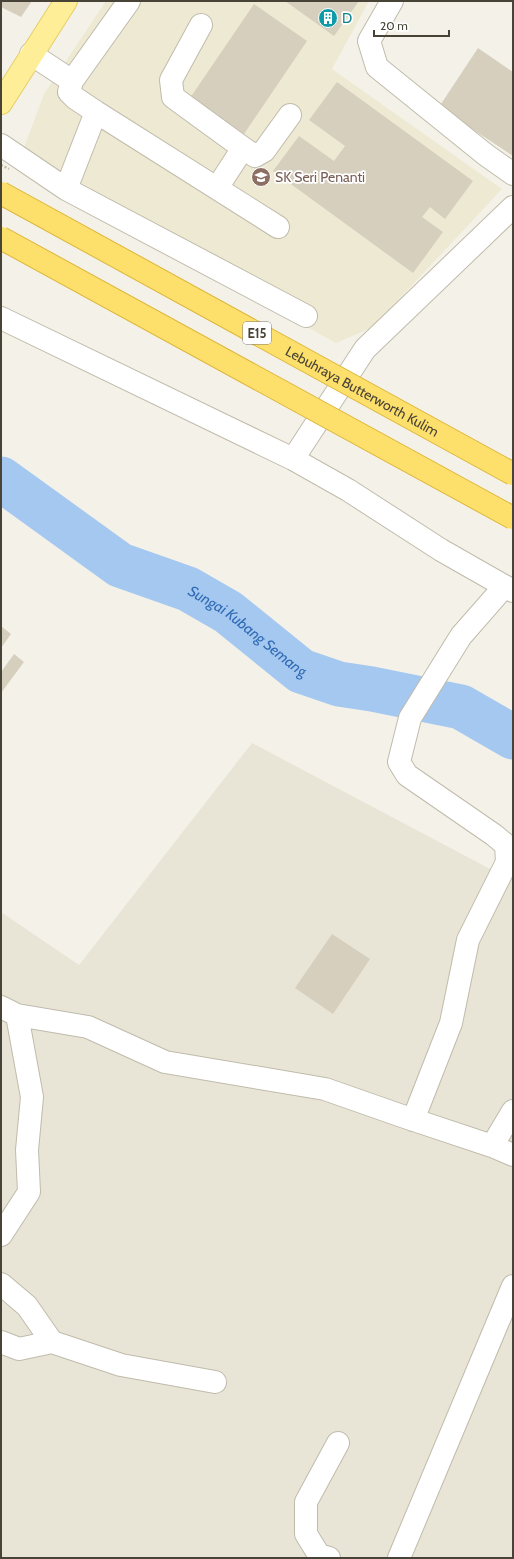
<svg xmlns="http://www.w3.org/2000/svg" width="514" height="1559" viewBox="0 0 514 1559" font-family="Cabin,sans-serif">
<rect width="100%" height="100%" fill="#f4f2e8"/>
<path fill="#e8e5d7" d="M252,743l261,138v677h-512v-646l78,53z"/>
<path fill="#ede9d2" d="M106,1h263l-37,68 170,120 -129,138 -37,16 -319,-177 27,-72z"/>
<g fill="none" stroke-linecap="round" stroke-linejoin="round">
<path stroke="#a5c8f0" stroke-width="45" id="s1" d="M1,479l119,86 68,24 40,23 73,59 38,13 33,5 89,18 52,30"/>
</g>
<path fill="#d6cfbe" d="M1,1h31l-11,16 -20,-10z
M285,1h74l-25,35z
M254,4l53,37 -63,93 -54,-36z
M478,48l35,24v84l-74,-49z
M337,82l136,99 -28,38 -15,-12 -8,10 21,15 -30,41 -140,-102 26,-35 35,25 11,-15 -36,-26z
M1,626l10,8 -10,14z
M14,654l10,8 -23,31v-21z
M332,934l38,25 -37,55 -38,-26z"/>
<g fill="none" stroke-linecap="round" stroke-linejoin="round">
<defs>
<path id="minor" d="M392,1l-23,40 8,26 109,88 27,19
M201,25l-30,55 2,17 70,51 -26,40
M31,54l41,27
M96,112l-21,-14 -6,-6 3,-11 57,-80
M1,145l65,44 240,127
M243,148l12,8 9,-5 26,-36
M66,189l30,-77 182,115
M1,318l292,141 55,31 93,60 72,41
M293,459l72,-110 148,-142
M1,1007l16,8 71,12 77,35 160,27 77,27 90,30 21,9
M413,1120l38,-97 17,-83 39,-78 -1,-17 -12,-10 -87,-60 -8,-13 11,-44 51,-82 43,-49
M492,1146l21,-35
M1,1235l28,-43 -2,-42 5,-53 -15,-82
M1,1284l26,22 25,36
M1,1342l18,7 33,-7 69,23 94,17
M329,1558l-10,-3 -13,-21v-32l32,-59
M399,1558l114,-272"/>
<path id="major" d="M1,103l65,-102"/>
</defs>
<use href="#minor" stroke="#c0bbab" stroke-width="24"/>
<use href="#major" stroke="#e4ce67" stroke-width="24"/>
<use href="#minor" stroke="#fff" stroke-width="22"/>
<use href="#major" stroke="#feee98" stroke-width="22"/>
<defs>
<g id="highway-bridge">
<path id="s2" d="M1,193l512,281"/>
<path d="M1,238l512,280"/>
</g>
</defs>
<use href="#highway-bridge" stroke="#ddb63a" stroke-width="24" stroke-linecap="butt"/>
<path stroke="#c1b99c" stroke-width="2.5" stroke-dasharray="2 2" stroke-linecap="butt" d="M1,165l8,4"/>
<use href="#highway-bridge" stroke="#fddf6b" stroke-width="22"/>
</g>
<defs>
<symbol id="building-disc" viewBox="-11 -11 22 22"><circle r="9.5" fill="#0f9aa8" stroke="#fff"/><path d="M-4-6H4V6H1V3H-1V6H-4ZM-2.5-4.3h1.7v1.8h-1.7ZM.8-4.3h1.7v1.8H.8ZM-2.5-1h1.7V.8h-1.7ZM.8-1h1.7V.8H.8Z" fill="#fff"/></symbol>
<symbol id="school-disc" viewBox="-11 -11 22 22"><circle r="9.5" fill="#8d6e63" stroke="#fff"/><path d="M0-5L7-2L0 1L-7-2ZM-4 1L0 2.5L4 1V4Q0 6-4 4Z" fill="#fff"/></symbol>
</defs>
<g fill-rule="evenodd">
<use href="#building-disc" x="317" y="7" width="22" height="22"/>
<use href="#school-disc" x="250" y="166" width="22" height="22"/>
</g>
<g text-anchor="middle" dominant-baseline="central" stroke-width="3.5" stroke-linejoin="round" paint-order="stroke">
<rect fill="#fff" stroke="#7f7b73" stroke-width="1" x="243" y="322" width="28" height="22" rx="3"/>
<g font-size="13" font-weight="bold" fill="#484337">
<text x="257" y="333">E15</text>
</g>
<g font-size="14" fill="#0d838f" stroke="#fff" text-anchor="start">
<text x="342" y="18">D</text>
</g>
<g font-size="14" fill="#785e54" stroke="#fff" text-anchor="start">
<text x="275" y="177">SK Seri Penanti</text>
</g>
<g font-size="14" fill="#484337" stroke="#fff">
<text stroke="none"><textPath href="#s2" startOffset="412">Lebuhraya Butterworth Kulim</textPath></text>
</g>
<g font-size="15" font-style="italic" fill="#306bb4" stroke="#fff">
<text stroke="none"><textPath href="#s1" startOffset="292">Sungai Kubang Semang</textPath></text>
</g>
</g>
<rect width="514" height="1559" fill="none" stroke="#484337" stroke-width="4"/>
<path d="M374 30v6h75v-6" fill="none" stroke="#484337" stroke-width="2"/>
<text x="380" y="30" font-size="12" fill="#484337" stroke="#ffffff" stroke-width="3" paint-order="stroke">20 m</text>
</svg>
